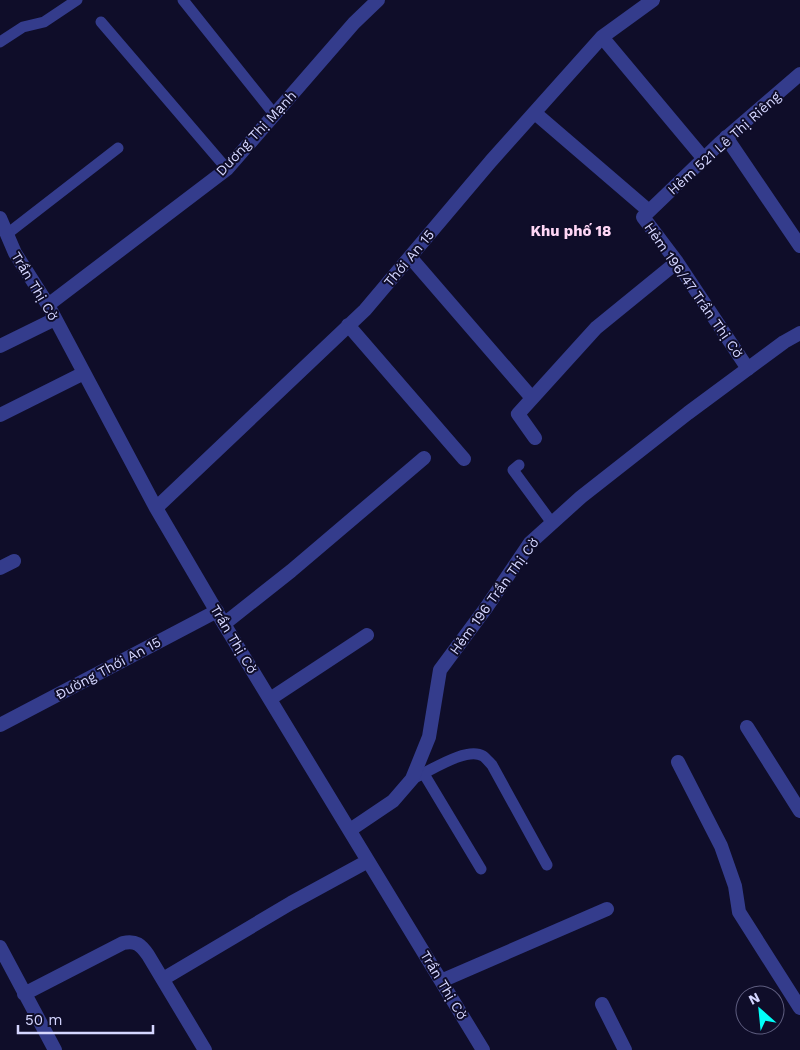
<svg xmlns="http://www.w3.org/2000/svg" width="800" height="1050" viewBox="0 0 800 1050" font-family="'Work Sans',sans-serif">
<rect width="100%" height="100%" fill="#0f0d29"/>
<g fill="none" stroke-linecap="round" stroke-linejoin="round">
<path stroke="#343c8c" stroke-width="11" d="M183,0l91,114
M101,22l126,147
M0,42l23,-15 21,-5 33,-22
M7,234l111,-86
M519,465l-6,5 39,53
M424,774l57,95
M412,779c17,-7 54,-33 71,-23 3,2 6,6 9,9l55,100"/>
<path stroke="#343c8c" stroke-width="14" d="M602,37l102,122
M535,113l114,98
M726,137l74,109
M0,218l15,35 33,52 108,203 68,116 259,426
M410,257l122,141
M48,305l179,-136 127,-146 24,-23
M348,325l116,134
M0,346l55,-27
M748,369l-71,-107 -34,-45 77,-74 80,-69
M0,415l84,-42
M535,438l-17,-24 78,-86 81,-66
M156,508l209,-198 126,-149 111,-124 51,-37
M0,568l14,-7
M224,624l67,-53 133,-113
M270,699l97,-64
M0,725l217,-114
M747,727l53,84
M678,762l43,84 14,40 4,26 61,96
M350,830l43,-29 19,-22 17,-42 11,-67 46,-62 44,-65 51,-46 107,-84 96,-71 16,-9
M0,947l55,103
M163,979l128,-76 77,-42
M441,981l166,-72
M24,994l99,-51c13,-3 18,2 25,12l57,95
M602,1004l23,46"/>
</g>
<g text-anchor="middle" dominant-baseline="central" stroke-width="4" stroke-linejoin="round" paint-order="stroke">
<g font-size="14" fill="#d5d6ff" stroke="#0f0d29">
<text transform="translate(256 133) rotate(-47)">Dương Thị Mạnh</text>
<text transform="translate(724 143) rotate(-42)">Hẻm 521 Lê Thị Riêng</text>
<text transform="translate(409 258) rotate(-50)">Thới An 15</text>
<text transform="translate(35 286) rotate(59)">Trần Thị Cờ</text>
<text transform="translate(694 290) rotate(55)">Hẻm 196/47 Trần Thị Cờ</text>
<text transform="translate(494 596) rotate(-54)">Hẻm 196 Trần Thị Cờ</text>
<text transform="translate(234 639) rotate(59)">Trần Thị Cờ</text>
<text transform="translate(108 668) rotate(-28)">Đường Thới An 15</text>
<text transform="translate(444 985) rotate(59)">Trần Thị Cờ</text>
</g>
<g font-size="15" font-weight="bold" fill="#ffd7f6" stroke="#0f0d29">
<text x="571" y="231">Khu phố 18</text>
</g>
</g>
<g transform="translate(760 1010) rotate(333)"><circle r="24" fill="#0f0d29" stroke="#5e5d7f"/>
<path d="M0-4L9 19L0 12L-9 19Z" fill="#01fff8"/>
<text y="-8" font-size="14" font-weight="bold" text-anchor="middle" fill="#d5d6ff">N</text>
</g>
<path d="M18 1025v8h135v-8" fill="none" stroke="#d5d6ff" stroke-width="2.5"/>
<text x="25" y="1025" font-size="15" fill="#d5d6ff" stroke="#0f0d29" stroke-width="4" paint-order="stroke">50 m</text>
</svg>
